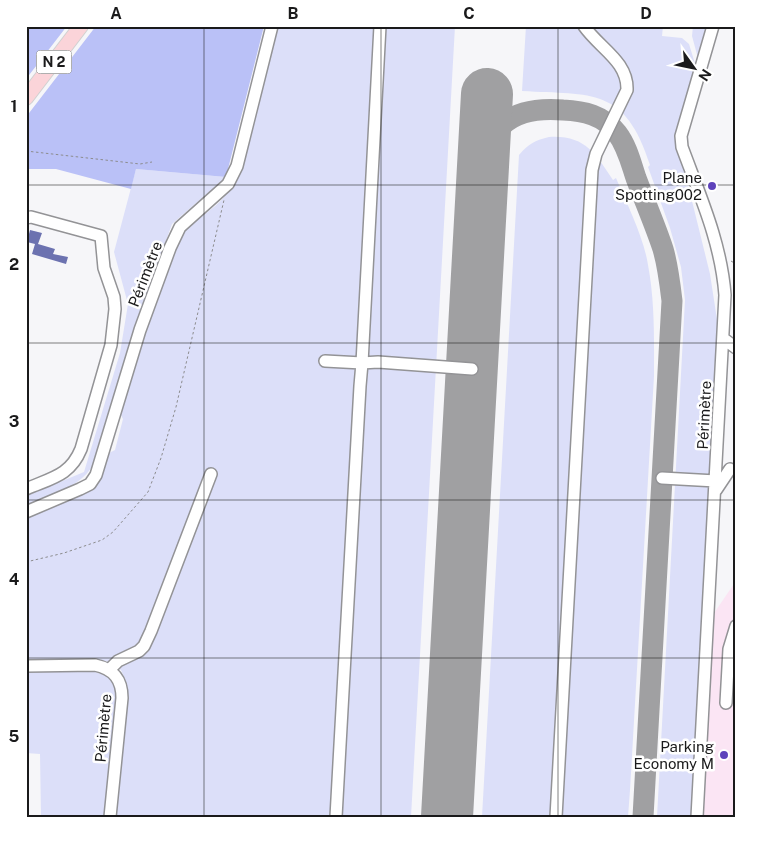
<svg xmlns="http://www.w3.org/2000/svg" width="762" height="843" viewBox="0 0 762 843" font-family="'Public Sans',sans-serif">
<rect width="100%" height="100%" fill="#f6f6f9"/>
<path fill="#fbe5f4" d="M736,581v236h-35l11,-201z"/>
<path fill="#dcdff9" d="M274,26h181l-44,791h-296l12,-133 -6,-14 -15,-9 -80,2v-148l57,-23 24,-38 8,-4 8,-31 -3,-6 28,-94 34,-84c15,-19 38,-27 49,-48z
M526,26h137l-1,10 20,2 7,6 8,26 -21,66 34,138 10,65 -11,158 -18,320h-34l28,-517 -4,-33 -11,-39 -22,-61 2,-2c-25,-78 -57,-70 -128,-74z
M693,26h17l-11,36 -7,-26z
M549,137c36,-2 46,16 64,43l3,-2c11,26 28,60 32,87 7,37 6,74 6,111l-24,414 -2,27h-146l37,-662c9,-11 17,-15 30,-18z
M136,169l90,8 -54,47 -38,106 -38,130c-15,29 -42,33 -70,45v-9l58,-24 36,-119 8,-49 -14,-52z
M89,670l18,6 9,12 1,19 -9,110h-67l-1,-63 -14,-1v-82z"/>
<path fill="#bac1f7" d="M26,26h41l-41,53z
M96,26h168l-38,151 -90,-8 -5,20 -75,-20h-30v-52z"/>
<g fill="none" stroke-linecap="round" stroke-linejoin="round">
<path stroke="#a0a0a2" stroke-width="21" d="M482,184c2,-16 1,-34 11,-48 16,-25 43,-28 70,-26 21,1 40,5 54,23 10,13 14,30 19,45 9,24 19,47 27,71 5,17 7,35 9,52l-29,516"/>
<path stroke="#a0a0a2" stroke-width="52" d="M447,817l40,-723"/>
</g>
<path fill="#6c72b0" d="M30,230l12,3 -4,11 17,5 -2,5 15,3 -2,7 -34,-10 3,-10 -8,-2z"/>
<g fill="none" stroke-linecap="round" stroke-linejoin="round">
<defs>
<path id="minor" d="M26,218l5,-1 70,19 3,32 10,29 1,12 -4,36 -30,104c-11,27 -30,29 -55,40
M724,339l12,9
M325,361l37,2 16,-1 94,7
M662,478l54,3
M716,490l14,-21
M26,512l54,-23 10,-5 6,-9 44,-145 30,-82 10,-21 48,-43 9,-18 35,-140
M26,666l69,-1c19,4 27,15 27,33l-12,119
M109,670l9,-9 21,-10 5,-5 7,-15 60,-157
M726,703l3,-54 7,-23
M336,817l24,-431 2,-23 18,-337
M556,817l36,-647 4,-16 31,-64c1,-29 -28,-42 -43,-64
M697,817l28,-522c-4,-53 -25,-99 -43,-148l-1,-11 32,-110"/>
<path id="major" d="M26,98l55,-72"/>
</defs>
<use href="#minor" stroke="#939396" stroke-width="14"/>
<use href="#major" stroke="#d1d1d1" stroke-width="16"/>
<path stroke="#8c8c8e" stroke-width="1" stroke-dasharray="2.5 2.5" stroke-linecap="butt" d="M26,151l114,13 12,-2
M731,261l5,3
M26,562l38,-9 38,-13 11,-8 35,-40 13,-34 15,-51 48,-207"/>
<use href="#minor" stroke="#fff" stroke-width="11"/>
<use href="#major" stroke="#fbd4d9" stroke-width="14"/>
</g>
<path fill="none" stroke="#1a1a1b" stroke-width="1" stroke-opacity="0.55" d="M204,26v791M381,26v791M558,26v791M26,185h710M26,343h710M26,500h710M26,658h710"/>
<g fill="#5e43bb" stroke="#fff" stroke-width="2">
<circle cx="712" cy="186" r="5"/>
<circle cx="724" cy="755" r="5"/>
</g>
<g text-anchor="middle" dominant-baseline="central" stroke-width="5" stroke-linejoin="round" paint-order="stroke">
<rect fill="#fff" stroke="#5f5f5f" stroke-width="1" x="36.5" y="50.5" width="35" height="23" rx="4"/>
<g font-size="14" font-weight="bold" fill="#1a1a1b">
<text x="54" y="62">N 2</text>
</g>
<g font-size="15" fill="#1a1a1b" stroke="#fff" text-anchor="end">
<text x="702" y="177">Plane<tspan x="702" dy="17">Spotting002</tspan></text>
<text x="714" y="746">Parking<tspan x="714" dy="17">Economy M</tspan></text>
</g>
<g font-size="15" fill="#1a1a1b" stroke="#fff">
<text transform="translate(145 274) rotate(-69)">Périmètre</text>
<text transform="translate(704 415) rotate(-87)">Périmètre</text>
<text transform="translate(103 728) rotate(-85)">Périmètre</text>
</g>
</g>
<rect width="762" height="843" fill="none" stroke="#ffffff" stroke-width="55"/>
<g transform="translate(694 68) rotate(123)" stroke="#ffffff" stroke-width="4" paint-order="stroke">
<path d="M0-4L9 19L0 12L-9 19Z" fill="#1a1a1b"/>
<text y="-8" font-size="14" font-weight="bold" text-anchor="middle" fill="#1a1a1b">N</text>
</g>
<rect x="28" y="28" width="706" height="788" fill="none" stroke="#1a1a1b" stroke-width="2"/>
<g font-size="16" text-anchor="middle" font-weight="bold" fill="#1a1a1b">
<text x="116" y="19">A</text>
<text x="293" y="19">B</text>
<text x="469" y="19">C</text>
<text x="646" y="19">D</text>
<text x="14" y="112">1</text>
<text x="14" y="270">2</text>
<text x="14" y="427">3</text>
<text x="14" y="585">4</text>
<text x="14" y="742">5</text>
</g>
</svg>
